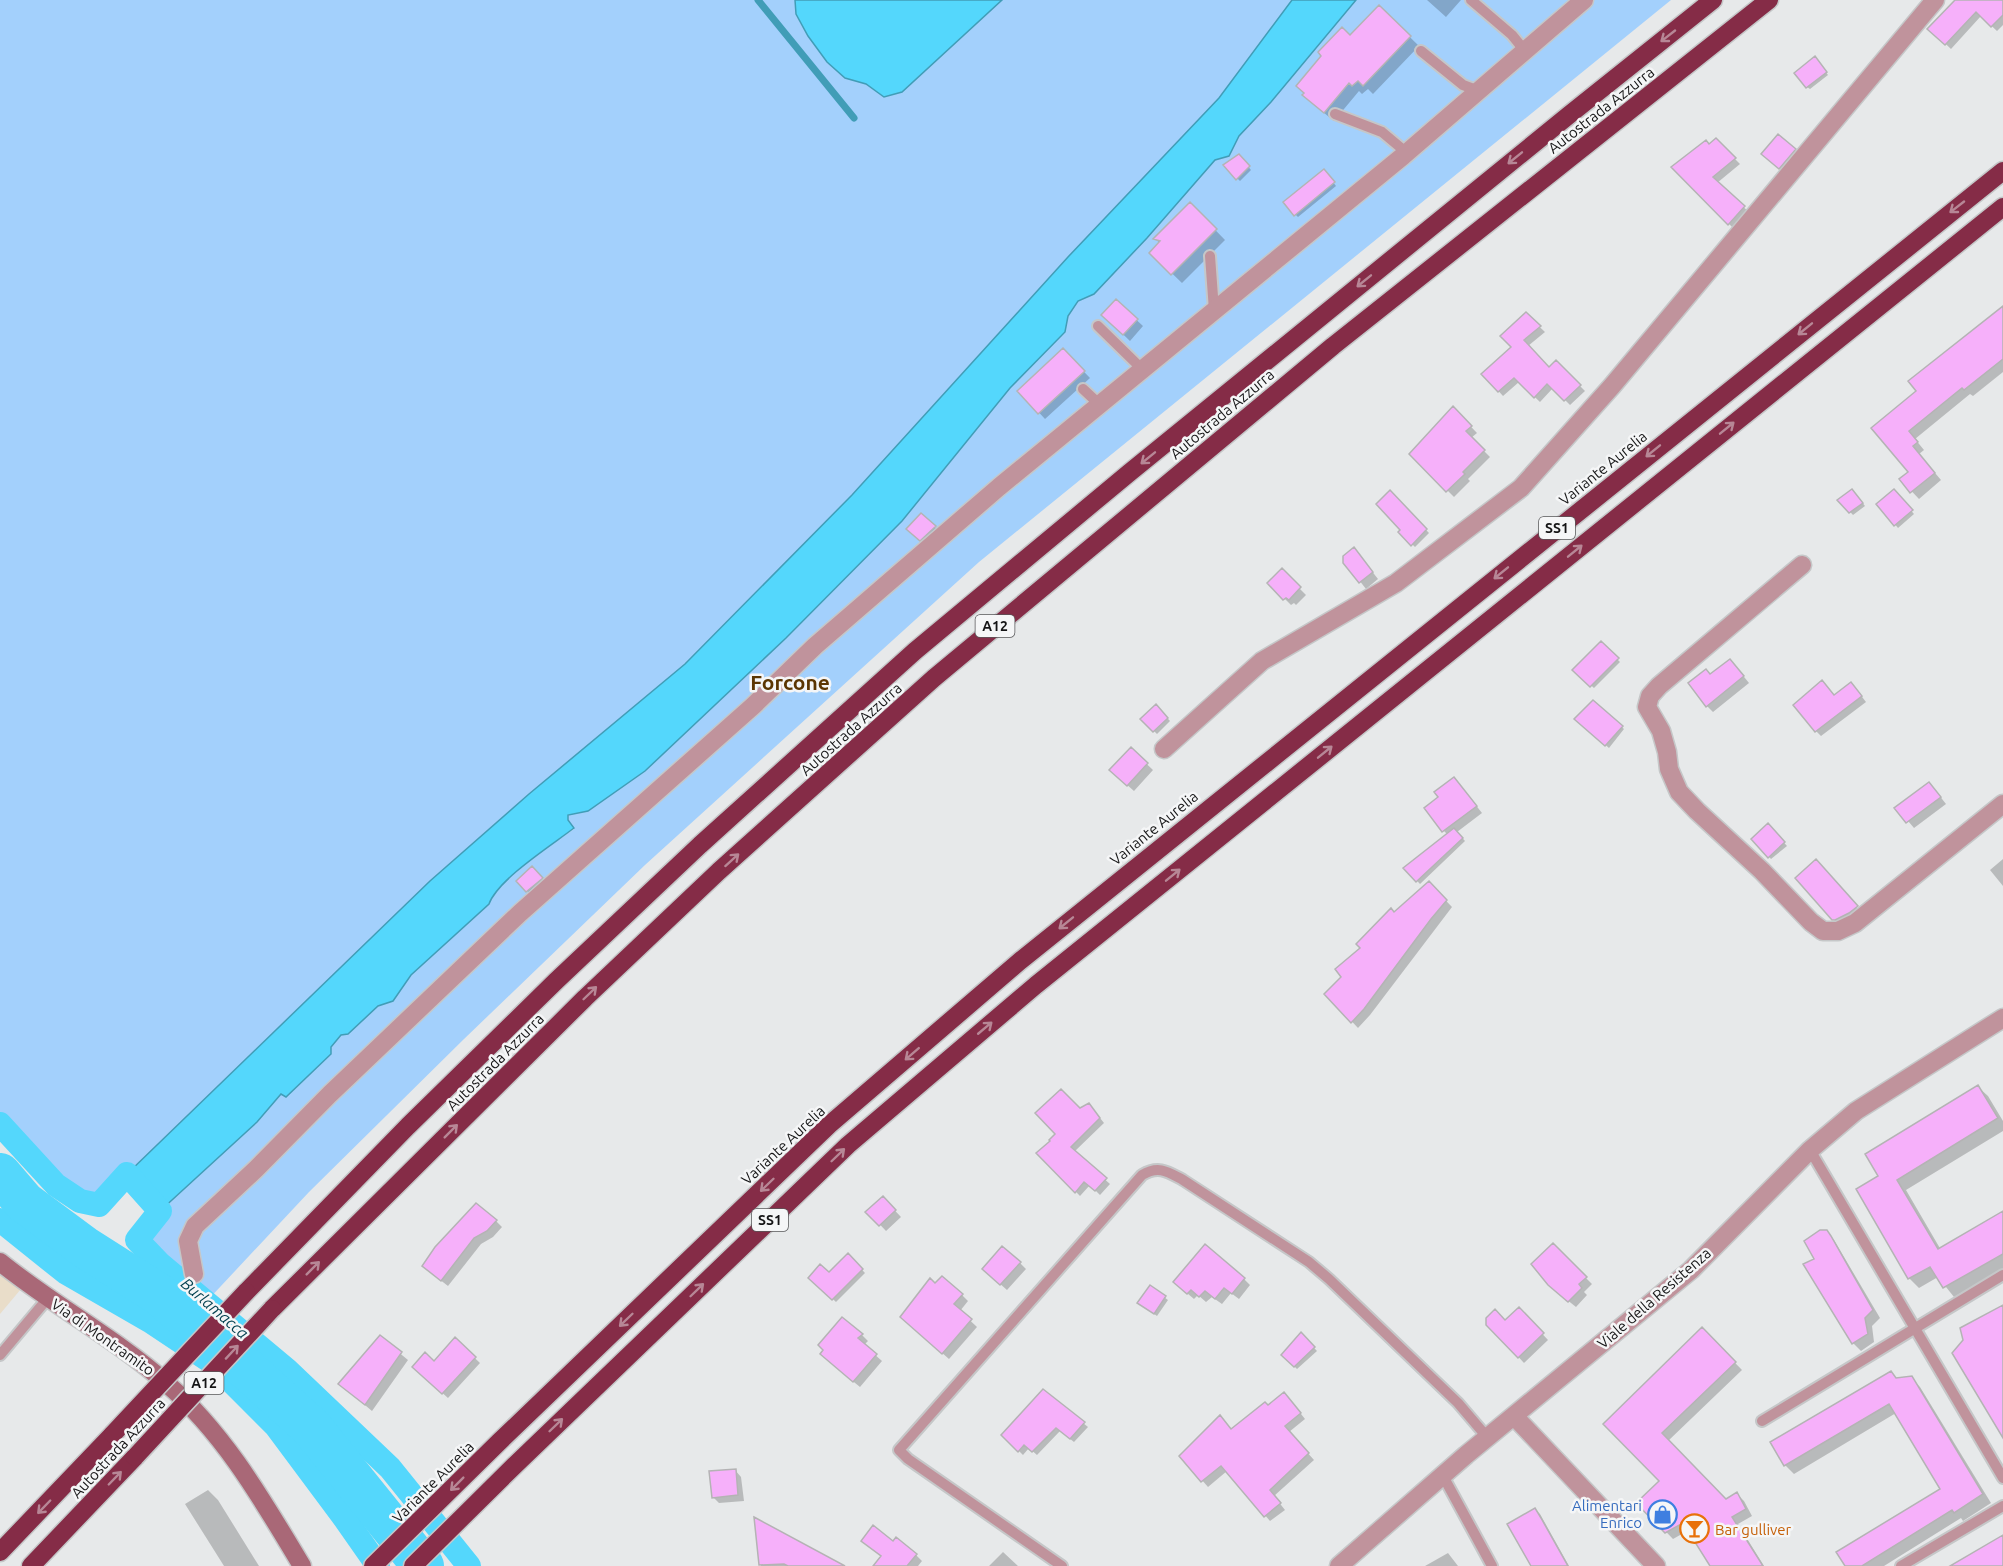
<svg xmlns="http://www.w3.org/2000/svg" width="2003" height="1566" viewBox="0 0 2003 1566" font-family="Ubuntu,sans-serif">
<rect width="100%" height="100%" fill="#e7e9ea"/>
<path fill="#e9ddc9" d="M0,1262l26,21 -26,31z"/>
<path fill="#a3d0fc" d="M0,0h795l1,15 12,21 37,42 21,6 18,13 18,-5 100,-92h290l-73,98 -151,159 -216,238 -167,169 -156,130 -99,87 -303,293 -28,31 -19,-4 -24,-16 -56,-61z
M1356,0h315l-692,562 -334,303 -181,174 -155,153 -103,110 -46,-37 -23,-25 23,-29 97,-89 24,-29 5,4 45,-43v-7l10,-12 7,-1 30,-28 15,-6 18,-25 78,-71c9,-25 62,-59 85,-75l-6,-9 -1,-5 21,-4 57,-40 141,-133 116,-117 108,-133 55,-56 3,-16 10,-16 16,-6 121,-134 14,-4 10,-20 32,-34z"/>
<path fill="#54d7fc" stroke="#419db7" stroke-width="1.5" d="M795,0h207l-100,92 -18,5 -18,-13 -21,-6 -18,-16 -19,-26 -12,-22z
M1292,0h64l-85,102 -32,34 -10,20 -14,4 -68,78 -53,56 -16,7 -10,15 -3,16 -55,56 -108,133 -116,117 -141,133 -57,40 -20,4v5l6,8c-22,17 -76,51 -85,76l-78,71 -18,26 -15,5 -30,28 -7,1 -10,12v7l-45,43 -5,-3 -24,28 -97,89 -33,-37 303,-293 99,-87 156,-130 167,-169 216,-238 151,-159z"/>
<path fill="#0003" d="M1427,0h34l-15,17z
M1957,0h46v25l-6,6 -16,-15 -30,33 -21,-20z
M1379,7l40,39 -46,48 -5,-5 -6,5 -3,-3 -25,30 -21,-17 10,-48 27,-19z
M1817,61l11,14 -18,14 -3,-2z
M1716,140l24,24 -23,19 33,30 -16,16 -61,-62z
M1795,150l6,6 -15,18 -16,-14z
M1239,156l12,14 -11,11 -15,-15z
M1327,174l9,12 -38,31 -3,-3z
M1190,204l35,36 -43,43 -31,-30 9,-10 -5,-4z
M1116,301l27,25 -13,15 -27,-26z
M2003,306v66l-30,24 -3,-2 -55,45 9,11 -5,4 22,26 -22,19 -18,-19 9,-8 -37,-44 45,-37z
M1526,314l19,18 -17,14 22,23 6,-7 29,29 -15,14 -17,-17 -13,14 -21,-20 -16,14 -20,-22 30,-27z
M1063,350l27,28 -45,41 -26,-28z
M1453,408l24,25 -6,5 19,19 -22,22 2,2 -16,16 -43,-43z
M1894,491l20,23 -16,14 -20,-24z
M1390,493l39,40 -14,14 -15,-15 2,-2z
M1855,493l10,13 -12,9 -14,-15z
M921,515l17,15 -15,12 -14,-13z
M1360,556l18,23 -12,10 -21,-27z
M1282,571l24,24 -10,10 -2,-2 -3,2 -22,-22z
M1601,643l19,19 -26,26 -20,-18z
M1736,667l13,16 -36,29 -6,-6 4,-30z
M1822,682l13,14 21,-7 10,13 -45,34 -5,-5z
M1593,702l31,27 -15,19 -33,-29z
M1156,706l14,15 -13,13 -15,-15z
M1131,749l22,21 -19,21 -17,-15z
M1460,785l22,28 -25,19 8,9 -45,43 -15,-16 43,-33 -4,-4 -3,-34z
M1935,790l11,14 -32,24 -17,-20z
M1768,825l19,21 -16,13 -18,-20z
M2003,859v27l-13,-16z
M1821,867l41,46 -23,12 -6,-6z
M532,868l12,13 -14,13 -12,-13z
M1429,883l23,24 -82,108 -12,13 -32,-34 17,-17 51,-63z
M1978,1087l10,9 15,25v10l-97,59 35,60 62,-37v56l-49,28 -16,-20 -19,11 -10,-10 -29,-101z
M1093,1109l11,14 -30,29 36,32 -10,11 -10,-10 -10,11 -42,-43 14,-12 28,-31z
M883,1198l18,19 -15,14 -18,-19z
M496,1221l6,6 -9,10 -12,7 -33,42 -18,-14z
M1826,1232l8,8 46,78 -8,8 2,16 -13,9 -8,-8 -37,-84z
M1553,1245l39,39 -8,8 3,3 -11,12 -20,-16z
M848,1255l17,18 -29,29 -26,-25 19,-3z
M1020,1263l6,6 -19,21 -17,-15z
M1244,1279l6,6 -11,14 -8,-6 -9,11 -10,-7 -6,5 -8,-7 -4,4 -13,-11z
M935,1286l27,9 6,6 -8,10 17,16 -28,32 -41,-36z
M1150,1287l18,13 -11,16 -15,-11z
M1519,1309l29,31 -24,23 -36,-39 17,-3z
M1702,1329l40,41 -74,71 58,59 11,-6 7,7 8,15 -14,8 26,42h-53l-22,-36 -16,9 -35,-36 23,-22 -56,-57z
M1301,1334l16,17 -20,18 -14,-14z
M862,1335l6,6 -4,4 18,16 -22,26 -32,-26z
M380,1337l28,23 -36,51 -25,-21z
M455,1339l25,24 -32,35 -29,-26 15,-9z
M1911,1378l9,9 71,116 -28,18 -2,-3 -77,48h-37l95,-76 -46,-77 -102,61 -9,-9 112,-86z
M1043,1391l45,36 -14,15 -14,-11 -23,24 -8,-7 -6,7 -20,-20z
M1290,1400l15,19 -16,13 25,28 -40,36 11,14 -15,11 -43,-50 -19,16 -27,-31 51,-25 36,-24z
M735,1470l6,7 3,24 -25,2 -6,-6z
M208,1490l10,10 41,66h-35l-39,-62z
M1535,1509l5,5 29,52h-37z
M756,1520l82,46h-77z
M894,1543l22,12 6,6 -4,5h-43l7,-9 -13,-11z
M1003,1552l15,14h-29z
M1448,1553l10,13h-33z"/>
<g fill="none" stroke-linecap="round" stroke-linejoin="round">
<path stroke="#419db7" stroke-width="7" d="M758,0l96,118"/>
<path stroke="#54d7fc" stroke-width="24" d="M0,1124l56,61 24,16 19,4 28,-31 33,37 -23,29 23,24 127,106 103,98 79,98
M0,1220l65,52 85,49 63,42 63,63 67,90 35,50"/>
<path stroke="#54d7fc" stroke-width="42" d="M0,1174l24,28 62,46 74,47 90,77 61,55 112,139"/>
</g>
<path fill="#f6b0fa" stroke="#b4b3b4" stroke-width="1.5" d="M1955,0h48v15l-12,12 -15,-15 -31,33 -18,-16z
M1379,5l32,31 -48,50 -5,-5 -6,5 -3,-3 -25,30 -22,-18 2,-2 -8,-7 25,-30 -3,-4 24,-25 8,8z
M1815,56l12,16 -21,16 -12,-15z
M1778,134l18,15 -17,20 -18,-15z
M1716,138l20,20 -23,19 32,29 -17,19 -57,-58 35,-27 3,4z
M1239,154l11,12 -14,14 -13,-15z
M1324,169l11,13 -41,34 -11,-14z
M1190,202l27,27 -46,46 -22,-22 11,-12 -7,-2z
M1116,299l22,20 -15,16 -22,-20z
M2003,306v53l-39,31 -2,-2 -53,43 9,11 -5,4 22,27 -25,20 -11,-14 9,-7 -37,-44 45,-37 -8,-10z
M1526,312l15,14 -17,14 25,27 7,-7 25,25 -17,16 -17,-17 -13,14 -20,-20 -16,14 -17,-18 30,-27 -11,-11z
M1063,348l22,23 -47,43 -21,-23z
M1453,406l19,20 -6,5 19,19 -22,22 2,2 -19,18 -37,-38z
M1852,489l11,14 -14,10 -12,-13z
M1894,489l19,21 -19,16 -18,-22z
M1390,490l37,39 -16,17 -13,-14 2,-2 -24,-26z
M921,513l15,13 -16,15 -14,-12z
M1354,547l19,25 -14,11 -16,-20v-7z
M1282,568l19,19 -12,13 -3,-2 -3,2 -16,-17z
M1601,641l18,17 -29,29 -18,-17z
M1730,659l14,17 -38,31 -18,-24 18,-14 4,5z
M1822,680l12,15 17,-13 11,14 -47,36 -22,-27z
M1593,700l30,26 -18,20 -31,-27z
M1156,704l12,14 -15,14 -13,-13z
M1131,747l17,16 -21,23 -18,-16z
M1454,777l23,29 -35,26 -18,-24 14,-11 -4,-5z
M1929,782l12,15 -35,26 -12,-15z
M1768,823l17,19 -17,16 -17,-19z
M1454,828l9,10 -47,44 -13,-14z
M1816,859l42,47 -9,7 -14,7h-3l-37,-42z
M532,866l11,12 -17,14 -10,-11z
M1429,881l18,19 -16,19 -67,90 -13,14 -27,-29 17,-17 -6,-8 25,-21 -4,-4 35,-36 3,4z
M1978,1085l20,33 -101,62 41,69 65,-38v43l-60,34 -13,-21 -22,12 -52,-90 22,-13 -13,-22z
M1061,1089l19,19 9,-5 11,15 -29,29 36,31 -12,13 -11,-9 -9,11 -39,-40 14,-12 -1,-1 6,-6 -20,-21z
M883,1196l13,14 -17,16 -14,-14z
M476,1203l21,17 -10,11 -13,7 -33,43 -19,-15 13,-19z
M1820,1230h7l4,6 42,74 -8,8 3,16 -16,10 -49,-80 11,-5 -10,-18z
M1553,1243l34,34 -8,7 3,4 -14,14 -20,-17 -17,-21z
M1205,1244l40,34 -13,16 -8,-6 -9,11 -10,-8 -6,6 -8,-7 -4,4 -14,-12z
M1002,1246l19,16 -21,23 -18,-16z
M848,1253l15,16 -31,31 -24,-22 12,-14 9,8z
M942,1276l21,18 -9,10 18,15 -30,35 -42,-37 30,-39 5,5z
M1150,1285l16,11 -12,18 -17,-11z
M2003,1305v133l-51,-85 11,-13 -3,-12z
M1519,1307l25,26 -26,25 -32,-33v-7l9,-9 10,11z
M842,1317l21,17 -5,4 19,16 -24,28 -33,-28 3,-4 -5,-5z
M1702,1327l34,35 -74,71 64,66 11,-7 9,17 -14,8 31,49h-53l-27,-43 -18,10 -29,-30 23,-22 -56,-57z
M1301,1332l14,15 -21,20 -13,-12z
M380,1335l22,17 -37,53 -27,-21z
M455,1337l21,20 -34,37 -30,-27 13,-15 9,9z
M1891,1371l5,7 16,-2 71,118 -29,19 -2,-3 -90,56h-17l-9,-14 104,-63 -51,-85 -105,62 -14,-24z
M1043,1389l42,33 -15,17 -14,-11 -24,24 -8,-7 -6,7 -17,-17z
M1284,1392l17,21 -16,13 24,27 -39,37 11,13 -17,14 -43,-51 -20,16 -22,-26 41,-41 11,14 34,-27 3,3z
M736,1469l2,26 -26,3 -3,-27z
M1535,1508l6,10 27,48h-37l-24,-42z
M754,1517l91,49h-57l-4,-2 -25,1z
M873,1525l20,16 3,-4 21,17 -10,12h-34l8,-10 -20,-15z
M2003,1535v31h-53z"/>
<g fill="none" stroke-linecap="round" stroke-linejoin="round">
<defs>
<path id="lane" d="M1471,0l41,35 13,16
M1421,51l42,34 16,6
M1335,114l47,18 25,21
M1210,256l4,54
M1098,326l44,43
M1083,389l16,15
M1810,1150l193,328
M0,1355l48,-57
M1762,1421l241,-146
M1443,1476l49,90
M1062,1566l-154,-107 -9,-9 243,-275c17,-10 26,-3 41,5l126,82 20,17 129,124 29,34
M1901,1566l102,-60"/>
<path id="street" d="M1802,565l-143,121 -9,10 -3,11 14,24 6,21 2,17 10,23 18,19 65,60 49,51 12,9h15l17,-8 148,-119
M1164,749l98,-88 134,-78 125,-95 91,-102 323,-386
M194,1274l-6,-33 7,-15 61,-57 74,-75 190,-181 233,-207 62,-60 184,-159 404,-331 181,-156
M1514,1416l142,150
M1339,1566l127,-111 225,-185 119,-120 46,-39 147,-93"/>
<path id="secondary" d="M0,1262c53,43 115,76 166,121 59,51 97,118 136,183"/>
<path id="highway" d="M246,1292l162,-166 148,-145 144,-136 215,-194 214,-178 440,-358 144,-115
M272,1309l313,-311 134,-127 215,-193 399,-332 436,-346
M0,1552l113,-118
M31,1566l104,-109
M373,1566l126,-124 330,-317 191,-164 983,-790
M413,1566l101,-100 334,-321 188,-160 967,-778"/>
</defs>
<use href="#lane" stroke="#c5c7c8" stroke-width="14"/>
<use href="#street" stroke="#c5c7c8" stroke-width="21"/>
<use href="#secondary" stroke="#c5c7c8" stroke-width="21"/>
<use href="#highway" stroke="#c5c7c8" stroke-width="21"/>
<use href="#lane" stroke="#c0939c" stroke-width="10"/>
<use href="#street" stroke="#c0939c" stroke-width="18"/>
<use href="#secondary" stroke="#a96877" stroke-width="18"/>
<use href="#highway" stroke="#852c47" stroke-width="18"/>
<defs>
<path id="highway-bridge" d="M113,1434l133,-142
M135,1457l137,-148"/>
</defs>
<use href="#highway-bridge" stroke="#c5c7c8" stroke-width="21" stroke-linecap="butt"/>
<use href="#highway-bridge" stroke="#852c47" stroke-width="18"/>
</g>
<defs><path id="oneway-shaft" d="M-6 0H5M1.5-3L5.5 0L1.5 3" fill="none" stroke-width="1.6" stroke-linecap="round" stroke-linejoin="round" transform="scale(1.5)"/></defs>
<g stroke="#b78796">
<use href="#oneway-shaft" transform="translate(1668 36) rotate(142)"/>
<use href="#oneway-shaft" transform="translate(1515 158) rotate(141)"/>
<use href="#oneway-shaft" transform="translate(1957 207) rotate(142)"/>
<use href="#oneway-shaft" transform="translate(1364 281) rotate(141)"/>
<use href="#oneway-shaft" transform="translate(1805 329) rotate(141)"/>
<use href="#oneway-shaft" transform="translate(1727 428) rotate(-39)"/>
<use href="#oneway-shaft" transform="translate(1653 451) rotate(141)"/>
<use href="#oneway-shaft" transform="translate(1148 458) rotate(141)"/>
<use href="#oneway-shaft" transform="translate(1575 551) rotate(-39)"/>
<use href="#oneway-shaft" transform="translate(1501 573) rotate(141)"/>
<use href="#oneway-shaft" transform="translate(1325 752) rotate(-39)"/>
<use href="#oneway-shaft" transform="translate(732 860) rotate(-42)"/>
<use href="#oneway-shaft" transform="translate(1173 875) rotate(-39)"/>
<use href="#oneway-shaft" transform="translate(1066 923) rotate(141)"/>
<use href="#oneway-shaft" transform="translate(590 993) rotate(-44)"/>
<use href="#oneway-shaft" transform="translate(985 1028) rotate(-40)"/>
<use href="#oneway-shaft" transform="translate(912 1054) rotate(139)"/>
<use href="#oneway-shaft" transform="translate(451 1131) rotate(-45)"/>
<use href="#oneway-shaft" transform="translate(838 1155) rotate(-44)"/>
<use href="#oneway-shaft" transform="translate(767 1185) rotate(136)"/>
<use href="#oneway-shaft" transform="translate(313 1268) rotate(-45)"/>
<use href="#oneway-shaft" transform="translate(697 1290) rotate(-44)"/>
<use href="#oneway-shaft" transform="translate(626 1320) rotate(136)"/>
<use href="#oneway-shaft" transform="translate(232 1352) rotate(-47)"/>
<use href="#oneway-shaft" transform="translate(556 1425) rotate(-44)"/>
<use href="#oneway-shaft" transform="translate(115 1478) rotate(-46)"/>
<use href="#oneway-shaft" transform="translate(457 1484) rotate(135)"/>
<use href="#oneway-shaft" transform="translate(44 1507) rotate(134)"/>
</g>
<defs>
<symbol id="shop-ring" viewBox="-11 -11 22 22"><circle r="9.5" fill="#f5f6f7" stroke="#3f7fe0" stroke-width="1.5"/><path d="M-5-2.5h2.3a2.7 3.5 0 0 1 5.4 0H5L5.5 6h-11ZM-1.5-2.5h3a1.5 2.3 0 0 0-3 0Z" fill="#3f7fe0"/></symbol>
<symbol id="bar-ring" viewBox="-11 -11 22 22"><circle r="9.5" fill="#f5f6f7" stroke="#e8710a" stroke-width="1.5"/><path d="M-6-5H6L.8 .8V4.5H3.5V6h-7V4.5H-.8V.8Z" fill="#e8710a"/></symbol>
</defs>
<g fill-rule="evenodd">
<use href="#shop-ring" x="1646" y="1498" width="33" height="33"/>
<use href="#bar-ring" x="1678" y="1512" width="33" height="33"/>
</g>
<g text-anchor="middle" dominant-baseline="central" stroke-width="5" stroke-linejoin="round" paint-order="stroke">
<g fill="#f5f6f7" stroke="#58585a" stroke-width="1.5">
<rect x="1539" y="517" width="36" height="22" rx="4.5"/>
<rect x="975.5" y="615" width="39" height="22" rx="4.5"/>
<rect x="752" y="1209" width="36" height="22" rx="4.5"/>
<rect x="184.5" y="1372" width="39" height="22" rx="4.5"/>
</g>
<g font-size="14" font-weight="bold" fill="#151516">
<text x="1557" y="528">SS1</text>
<text x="995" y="626">A12</text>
<text x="770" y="1220">SS1</text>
<text x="204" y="1383">A12</text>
</g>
<g font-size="15" fill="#151516" stroke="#f5f6f7">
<text transform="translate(1601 110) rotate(-38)">Autostrada Azzurra</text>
<text transform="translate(1222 414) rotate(-40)">Autostrada Azzurra</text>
<text transform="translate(1603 468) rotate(-39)">Variante Aurelia</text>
<text transform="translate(851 729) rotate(-42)">Autostrada Azzurra</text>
<text transform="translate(1154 828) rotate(-39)">Variante Aurelia</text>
<text transform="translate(495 1062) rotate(-45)">Autostrada Azzurra</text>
<text transform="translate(783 1145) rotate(-43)">Variante Aurelia</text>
<text transform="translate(1654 1298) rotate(-41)">Viale della Resistenza</text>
<text transform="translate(103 1337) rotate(35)">Via di Montramito</text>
<text transform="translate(118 1448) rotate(-47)">Autostrada Azzurra</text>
<text transform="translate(433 1482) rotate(-45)">Variante Aurelia</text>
</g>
<g font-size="15" fill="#366cbe" stroke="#f5f6f7" text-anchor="end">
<text x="1642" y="1505">Alimentari<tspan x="1642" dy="17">Enrico</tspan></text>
</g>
<g font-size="15" fill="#c56008" stroke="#f5f6f7" text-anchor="start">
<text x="1715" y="1529">Bar gulliver</text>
</g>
<g font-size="16" font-style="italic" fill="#013f4e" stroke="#f5f6f7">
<text transform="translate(215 1308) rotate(41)">Burlamacca</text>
</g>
<g font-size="21" font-weight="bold" fill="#5b3502" stroke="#f5f6f7">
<text x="790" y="682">Forcone</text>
</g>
</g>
</svg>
